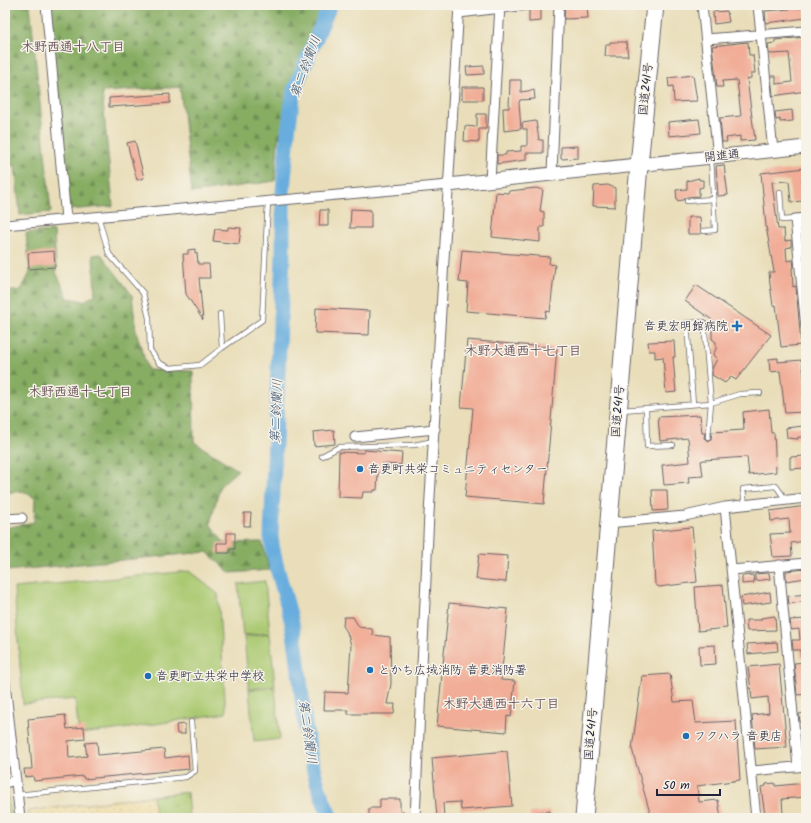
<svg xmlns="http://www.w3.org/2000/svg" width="811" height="823" viewBox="0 0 811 823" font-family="Kalam,'Klee One',sans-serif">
<defs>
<pattern id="grass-tufts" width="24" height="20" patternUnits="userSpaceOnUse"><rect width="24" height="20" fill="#aac971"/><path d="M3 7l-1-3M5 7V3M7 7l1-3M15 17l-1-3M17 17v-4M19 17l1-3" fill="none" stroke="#92ac63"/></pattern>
<pattern id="forest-firs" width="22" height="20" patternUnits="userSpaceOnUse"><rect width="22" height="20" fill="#87ad63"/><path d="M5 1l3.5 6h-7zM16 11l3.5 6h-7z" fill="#6e8c53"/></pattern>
<pattern id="sand-dots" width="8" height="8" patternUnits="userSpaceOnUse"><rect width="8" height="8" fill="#eeda9e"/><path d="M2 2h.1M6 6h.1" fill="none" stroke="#ccbb89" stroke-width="1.8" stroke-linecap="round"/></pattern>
</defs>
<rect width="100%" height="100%" fill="#f7f3e8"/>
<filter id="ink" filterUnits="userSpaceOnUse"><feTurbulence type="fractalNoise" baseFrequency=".025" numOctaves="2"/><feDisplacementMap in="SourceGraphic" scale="8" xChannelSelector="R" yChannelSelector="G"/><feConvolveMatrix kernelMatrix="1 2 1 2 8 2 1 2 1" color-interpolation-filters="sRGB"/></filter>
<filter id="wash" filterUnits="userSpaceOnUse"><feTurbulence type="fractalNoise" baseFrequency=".012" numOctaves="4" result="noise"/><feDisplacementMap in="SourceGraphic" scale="16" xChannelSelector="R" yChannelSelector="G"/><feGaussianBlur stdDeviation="0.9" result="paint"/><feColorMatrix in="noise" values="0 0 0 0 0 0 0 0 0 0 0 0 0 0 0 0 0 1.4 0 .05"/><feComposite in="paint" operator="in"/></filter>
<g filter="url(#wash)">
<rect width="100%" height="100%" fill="#e9deb9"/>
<path fill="url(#grass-tufts)" stroke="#667656" d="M5,791h3l2,27h-5z
M187,792l2,26h-34l-2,-22z"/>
<path fill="url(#forest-firs)" stroke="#54684f" d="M5,5h25l21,207 -31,3 -5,-50 -10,1z
M50,5h277l-49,136 -3,40 -83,12 -12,-106 -78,5 11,114 -45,4z
M54,231l2,41 12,26 16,3 11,-6 -2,-40 8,-1 31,41 4,36 12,39 45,1 1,71 44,28 -18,16 -10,38 14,19 38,-1 8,28 -40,3 -23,-21 -202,19v-43l29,-6 1,-24 -12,-7 -18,2v-201l16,-2 9,-17 -4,-40z"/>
<path fill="url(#sand-dots)" stroke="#887e6c" d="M153,796l2,22h-126l-1,-7z"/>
<path fill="#aac971" stroke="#667656" d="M189,571l29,23 8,119 -103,16 -44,5 -4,-35 -52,5 -9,-116z
M265,581l5,52 -27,3 -5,-52z
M270,634l5,52 -26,3 -5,-52z
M275,688l5,51 -26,3 -5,-52z"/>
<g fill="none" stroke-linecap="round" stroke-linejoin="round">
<path stroke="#67adde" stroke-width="15" d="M330,5l-36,85 -6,42 -5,60v62l-12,282c3,31 16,61 22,92 12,66 8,129 38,190"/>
</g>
<g id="blocks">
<path fill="#f1ad97" d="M565,5h22l1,13 -24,1z
M541,6v15l-12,1v-11l5,-4z
M804,8l2,10 -40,5 -1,-12z
M727,11l2,11 -15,2 -1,-12z
M806,37v54l-33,5 -2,-20h5v8l16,-2 -3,-29 -18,1 -2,-1 -1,-9 7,-1v-3z
M610,42h16l2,14h-23l1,-12h4z
M748,42l1,13h4l2,18h-4v5l-4,1 8,61 -15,1v-5l-14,2 1,4h-5l-2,-24 21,-2 -4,-36 -15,1 1,6h-6l-5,-41z
M484,66v8l-17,1 -1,-8z
M693,75l4,26 -23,1 -1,-16 -4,1 -1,-9z
M510,80h11v12l13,-2 1,9 -15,1 -1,3 2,26 -17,2 -1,-23h6z
M462,87h21v13h-21z
M170,94v9l-61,4v-9z
M792,110l1,11 -13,1v-3l-4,1 -1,-8z
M477,114h9v15h-7v13l-15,-1 1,-15 12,1z
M699,119l2,14 -32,3 -1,-14z
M536,121l3,19h4v13h-17v7l-29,4v-9h9v-3l15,-1v-5h6v-17h-4l-1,-6z
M135,141l9,37 -7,2 -10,-37z
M578,146v12l-17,1v-12z
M724,165l4,30 -10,1 -2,-30z
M806,168v11l-4,1 2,21 -13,1 -2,-21 -17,1 6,47h6l1,12 6,-1v7l-5,1 1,13 6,-1 1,7h-2l1,20 3,-1 5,59 -20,2 -5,-42 -3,1 -3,-22 -1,-12h5l-8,-46 -5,-53z
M699,178v2h4v7l-4,1v8l-12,1 -4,3 -6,1 -1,-11 11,-1v-8z
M608,185l7,3v19l-22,-1 1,-20z
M536,188l7,2 -3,21 4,1v15h-4v15l-48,-5 4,-45 12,1 1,-2z
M351,209l20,1v18h-21z
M320,210h8v16h-9z
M688,217h12l1,17h-13z
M228,227l13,1 -2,16 -26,-3 2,-12 13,1z
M195,249v4h2l1,11h11l1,14h-11l4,42 -17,-26 -3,-40h5v-4z
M462,250l88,7 -1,7 6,1 -5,47 -4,-1 -1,7 -79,-7 2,-28 -9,-1z
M54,251l1,16 -26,2 -1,-16z
M696,285l75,50 -35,45 -5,-3 -6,6 -13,-8v-6l5,-10 -4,-4 3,-6v-7l-4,-3v-19l-27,-19z
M316,308l54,3 -1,24 -54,-2z
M467,340l90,8 -13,156 -79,-7 8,-89 -12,-1z
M674,341l1,16h-2l3,35 -10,1 -3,-36 -8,1v-7h-6l-1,-9z
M778,358v4l24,-2 4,32v4h-2l1,16 -20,1 -5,-42 -10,1 -1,-13z
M769,409l2,24h3l2,39 -27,3 -2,-18 -43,3 -3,1 2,15 -15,1 1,6 -25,2 -2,-20 28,-3 -2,-24 -28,3 -2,-24 42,-2 2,18h3l-1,5 4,3 3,-2 1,-7 32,-2 -1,-18z
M803,426l1,11h-6v2l-11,-1 -1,-10z
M334,430l1,14 -21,2 -1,-14z
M364,450l38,3 -1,12 -19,-1 -1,9h-3l-1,17h-3v2h-11l-1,6 -24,-1 1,-45 25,1z
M806,456v12l-16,1v-12z
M652,490h15l1,20 -15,1z
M806,506v35l-15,2 1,13 -19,1 -3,-23 20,-1 -1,-14 -18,2 -1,-10z
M244,513h7l-1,13h-6z
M692,527l5,55 -38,5 -4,-3 -3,-53z
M227,533h8v16h-5v4h-13v-10h10z
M479,554l29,2 -2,26 -30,-3z
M806,569v9l-20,3v-10z
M769,573l1,6 -15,2v-7z
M753,575l1,8 -12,1v-8z
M723,585l4,43 -29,3 -3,-44z
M770,592l1,10 -29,4 -1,-9z
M806,594v7l-17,3 -1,-8z
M449,603l59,6 -7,71 14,1 -4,36 -4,-1 -1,16 -69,-6z
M775,616l1,14 -29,1 -1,-11h15v-2z
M344,617h9l6,10 13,2 1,6 17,2 1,47 -4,20h8l-1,10h-46v-4h-24l1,-18 23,1 3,-48 -4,-13 -4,-6z
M806,619v38h-5l-1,-7h-7l-1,-10h8l-1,-11 -8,1 -1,-10z
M777,642l1,9 -30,3 -1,-10z
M715,645l1,19 -16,1 -1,-19z
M806,662v32l-9,1 -3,-32z
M779,664l8,83 -32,2 -3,-34 17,-2 -1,-16 -16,2 -4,-32z
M670,674l4,28 19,-1 3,22 40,-2 4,59 -43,6 2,16 19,-2 3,18h-68l-3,-5 -18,-64 10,-73z
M806,713v8l-6,1 -1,-8z
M65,715l2,14 17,-2 1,12 -17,2 1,17 18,-2 -2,-13 12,-1 1,13 66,-6 1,9 23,-3 1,14 -105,10 -1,-3 -49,5 -1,-5 -8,1 -1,-8h8l-4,-50z
M185,724v10h-8l-1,-9z
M507,751l5,55 -51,4 -1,-8 -17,1 1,15h-7l-5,-60z
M775,783v3l31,-3v14l-24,2 1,15 -18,2 -4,-29 5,-1v-2z
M380,799h20v12h4v7h-35v-10h11z
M550,811l1,7h-21v-5z"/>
</g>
</g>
<g filter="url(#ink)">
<use href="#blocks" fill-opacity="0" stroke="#686467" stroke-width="1"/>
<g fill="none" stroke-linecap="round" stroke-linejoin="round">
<defs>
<path id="lane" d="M780,192l2,28 13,-1
M687,201l26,-2
M98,216l11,38 34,39 6,25 1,32 9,13 11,5 30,-3 22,-17
M704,231l11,-1 -4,-72
M220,314l2,34 40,-28 6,-119
M646,408l1,38 26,-1
M622,410l89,-7 -7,-81 -17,1 6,81
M708,437l3,-34 29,-9 20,-1
M322,456l17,-9 75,-2 20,-4
M745,505l-2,-16 33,-3 10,14
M17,795l169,-18 9,-6 -4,-49"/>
<path id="street" d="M46,5l20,214
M702,5l16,152
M758,5l15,146
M459,13l69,-8
M706,39l100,-8
M552,173l7,-168
M490,181l10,-176
M806,218l-11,1 11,108
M5,225l443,-40
M355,437l80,-8
M725,507l31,311
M5,519l17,-1
M608,523l77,-7 40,-9 81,-9
M779,565l19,202
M732,570l74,-7
M5,683l15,135
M752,771l54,-5
M5,783l11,-3
M415,818l14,-304 30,-509"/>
<path id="secondary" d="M448,185l358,-38"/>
<path id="highway" d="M584,818l55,-653 16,-160"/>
</defs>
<use href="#lane" stroke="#686467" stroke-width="6"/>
<use href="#street" stroke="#686467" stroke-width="11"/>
<use href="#secondary" stroke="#686467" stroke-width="15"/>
<use href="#highway" stroke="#686467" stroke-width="19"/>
<use href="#lane" stroke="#fff" stroke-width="4.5"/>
<use href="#street" stroke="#fff" stroke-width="9"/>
<use href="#secondary" stroke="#fff" stroke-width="13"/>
<use href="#highway" stroke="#fff" stroke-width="17"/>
</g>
</g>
<g fill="#1f6fb2" stroke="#f7f3e8" stroke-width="1.5">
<path d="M735 320h4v4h4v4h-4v4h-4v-4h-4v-4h4z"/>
<circle cx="360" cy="469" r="4"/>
<circle cx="370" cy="670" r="4"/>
<circle cx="148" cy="676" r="4"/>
<circle cx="686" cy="736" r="4"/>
</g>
<g text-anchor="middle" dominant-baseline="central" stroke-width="3" stroke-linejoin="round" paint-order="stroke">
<g font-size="12" fill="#22223b" stroke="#f7f3e8">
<text transform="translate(646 89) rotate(-84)">国道241号</text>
<text transform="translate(722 156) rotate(-6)">開進通</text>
<text transform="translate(618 411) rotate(-85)">国道241号</text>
<text transform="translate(591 734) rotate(-85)">国道241号</text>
</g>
<g font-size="12" fill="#22223b" stroke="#f7f3e8" text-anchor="start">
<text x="728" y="326" text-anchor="end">音更宏明館病院</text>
<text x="368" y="469">音更町共栄コミュニティセンター</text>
<text x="378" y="670">とかち広域消防 音更消防署</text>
<text x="156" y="676">音更町立共栄中学校</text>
<text x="694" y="736">フクハラ 音更店</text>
</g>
<g font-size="13" font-weight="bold" fill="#6a535b" stroke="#f7f3e8">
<text x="73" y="47">木野西通十八丁目</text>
<text x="523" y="351">木野大通西十七丁目</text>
<text x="80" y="392">木野西通十七丁目</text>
<text x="501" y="704">木野大通西十六丁目</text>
</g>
<g font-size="13" font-style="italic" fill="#3a5374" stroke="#f7f3e8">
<text transform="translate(306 67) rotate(-70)">第二鈴蘭川</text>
<text transform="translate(277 411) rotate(-88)">第二鈴蘭川</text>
<text transform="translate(307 732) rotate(82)">第二鈴蘭川</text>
</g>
</g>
<rect width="811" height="823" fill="none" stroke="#f7f3e8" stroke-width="20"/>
<path d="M657 789v6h63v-6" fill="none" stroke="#22223b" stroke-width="2"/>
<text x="663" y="789" font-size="12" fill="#22223b" stroke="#f7f3e8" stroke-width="3" paint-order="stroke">50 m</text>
</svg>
